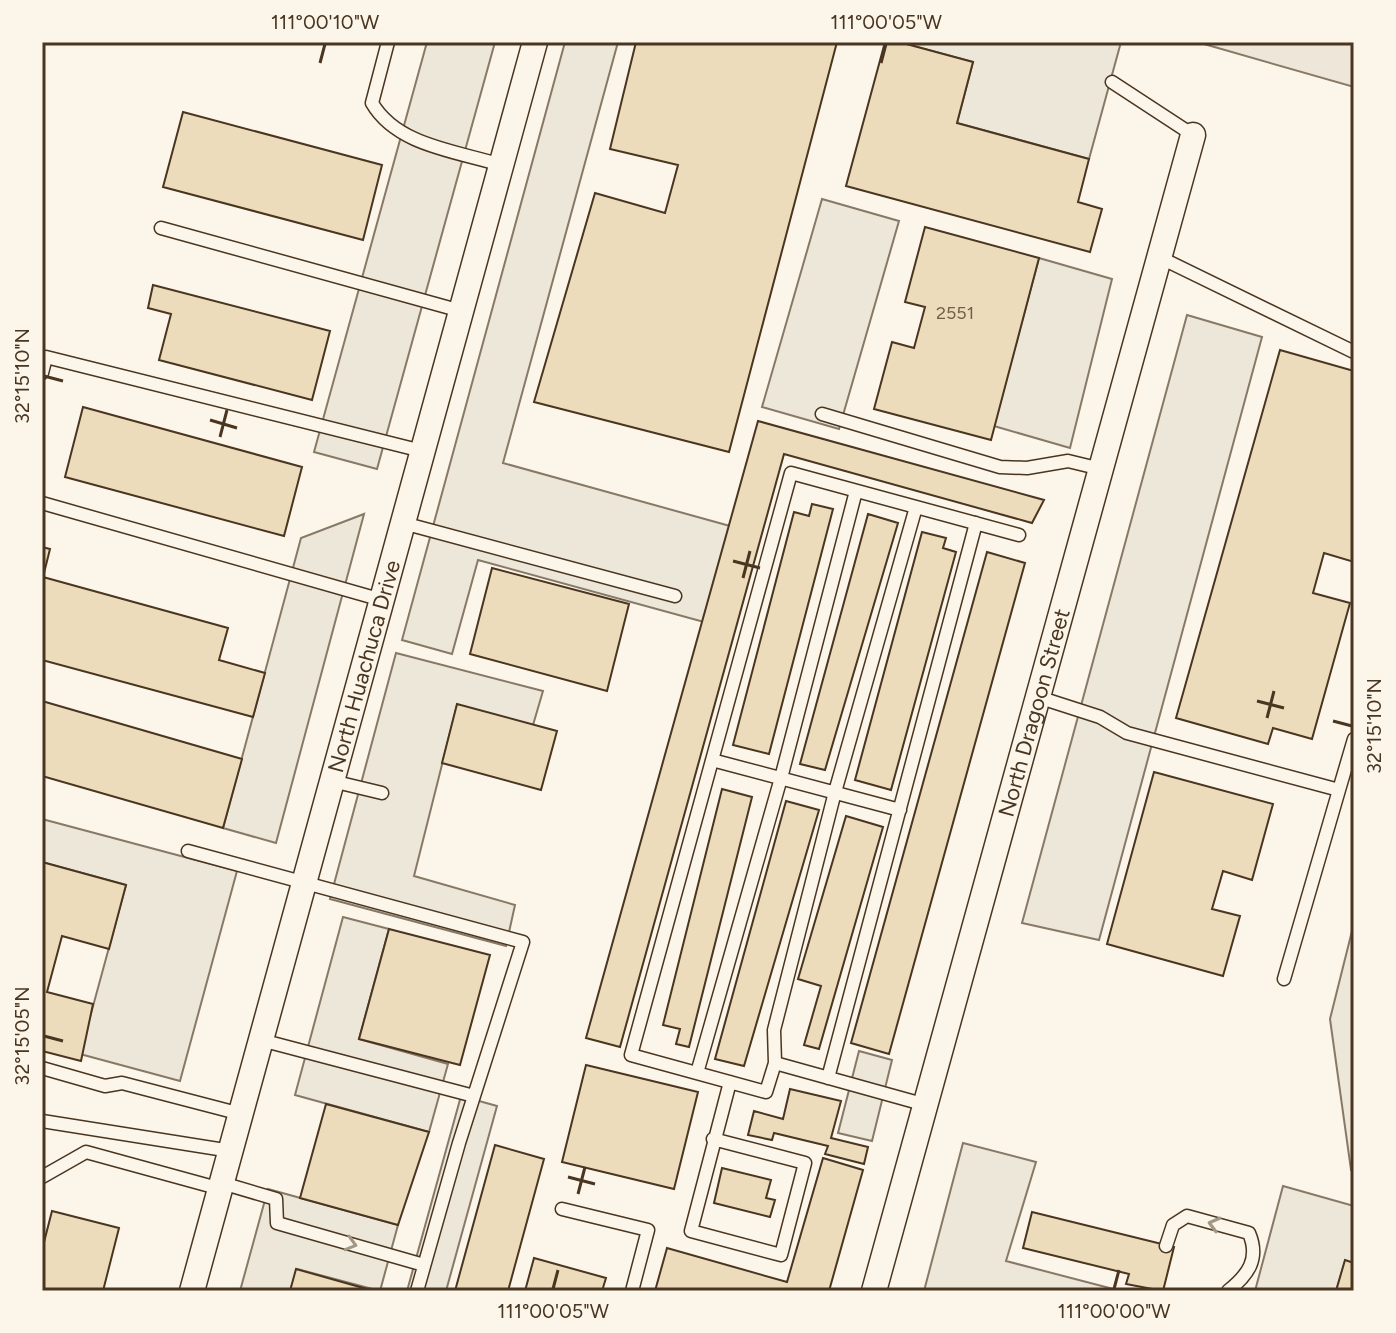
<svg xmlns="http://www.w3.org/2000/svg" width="1396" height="1333" viewBox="0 0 1396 1333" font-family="Figtree,sans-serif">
<rect width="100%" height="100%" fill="#fbf6e9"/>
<path fill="#ede6d9" stroke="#887966" stroke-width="2" d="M1197,42h157v45z"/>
<path fill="#ede7d9" stroke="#887966" stroke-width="2" d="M427,42h68l-118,427 -63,-17z
M565,42h53l-115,421 227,63 -26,96 -226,-62 -26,94 -50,-14z
M899,42h222l-32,117 -132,-36 16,-61z
M822,199l77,22 -60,208 -77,-22z
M1039,258l73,21 -42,169 -76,-22z
M1187,315l75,22 -163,603 -77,-17z
M364,514l-88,329 -53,-15 78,-290z
M396,653l147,38 -10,34 -76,-20 -43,171 101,29 -9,41 -176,-47z
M42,819l195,52 -57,210 -100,-27 46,-169 -84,-23z
M343,917l46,12 -30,110 89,25 -19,68 -134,-37z
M1354,923v246l-3,1 -21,-151z
M859,1051l33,9 -20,81 -34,-8z
M461,1096l36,10 -51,185h-39z
M963,1143l73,19 -30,99 115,30h-197z
M1283,1186l71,20v57l-9,-2 -9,30h-81z
M268,1189l130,36 -18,66 -83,-22 -7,22h-50z"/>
<path fill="#ecdcbc" stroke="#4a3520" stroke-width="2" d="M636,42h201l-108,410 -195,-50 61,-209 70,20 13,-48 -68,-16z
M885,42h14l74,20 -16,61 132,36 -11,43 24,7 -12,43 -244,-66z
M183,112l199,53 -19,75 -200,-53z
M925,227l114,31 -48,182 -117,-31 18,-67 22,6 11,-41 -20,-5z
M153,285l177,46 -18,69 -153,-40 12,-46 -23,-6z
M1280,350l74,21v191l-30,-9 -11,40 37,10 -38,136 -39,-11 -5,16 -92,-26z
M83,407l219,60 -18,69 -219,-59z
M758,421l286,79 -12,23 -248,-69 -164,593 -34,-9z
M812,504l21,5 -64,245 -36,-9 61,-233 15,4z
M868,514l30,9 -73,247 -25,-6z
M922,532l24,6 -3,10 13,4 -65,238 -36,-10z
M42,547l8,2 -7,28 185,51 -9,32 46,13 -12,44 -211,-57z
M987,552l38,11 -136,491 -38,-11z
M492,568l137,36 -22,87 -137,-37z
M42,701l200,58 -19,69 -181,-52z
M457,704l100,27 -16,59 -99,-27z
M1154,772l119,32 -21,76 -29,-9 -11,38 28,7 -17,60 -116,-32z
M722,789l30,8 -63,250 -13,-3 4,-15 -17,-4z
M786,801l33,9 -75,256 -29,-7z
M846,816l37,11 -64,222 -15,-4 17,-59 -23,-7z
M42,862l84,23 -17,64 -47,-13 -15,56 46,12 -12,57 -39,-10z
M389,929l101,26 -30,110 -101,-26z
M586,1065l112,27 -24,97 -112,-27z
M790,1089l51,12 -10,37 37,9 -4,17 -39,-10 3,-8 -54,-13 -2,7 -24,-5 6,-24 29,8z
M326,1104l103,28 -31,93 -98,-27z
M495,1145l49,14 -36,132h-53z
M823,1158l40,12 -34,121h-174l12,-43 120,34z
M722,1168l49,12 -5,18 9,2 -5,17 -56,-14z
M52,1211l67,17 -16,63h-61v-41z
M1032,1212l142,35 -11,44 -37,-7 3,-10 -106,-26z
M534,1258l72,20 -4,13h-77z
M1345,1260l9,3v28h-18z
M296,1269l78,22h-84z"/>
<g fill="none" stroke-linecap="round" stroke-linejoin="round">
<defs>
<path id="service" d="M388,42l-16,61c25,43 85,48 129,62
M1112,82l81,53
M161,228l300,83
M1159,257l195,95
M42,373l4,-16 376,94
M822,414l178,53 27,1 41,-7 33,8
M42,503l340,97
M403,523l272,73
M1038,697l62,20 27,16 212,57 15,-51
M712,760l188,50
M332,781l50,12
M188,851l335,91 -64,201 -42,148
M1284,979l55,-189
M261,1040l213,56
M775,1063l-1,-33 61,-238 81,-285
M42,1068l63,18 17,-3 119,31
M697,1073l84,-295 75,-287
M828,1078l148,-555
M926,1105l-151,-42 -9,29 -135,-37 160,-582 228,62
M42,1121l189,30
M713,1139l92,24 -24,92 -90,-24 39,-149
M42,1177l44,-25 135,37
M222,1183l54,16 1,24 147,42
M562,1209l86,21 -16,61
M1166,1246l7,-21 14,-9 62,17c11,26 -1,42 -21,58"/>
<g id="minor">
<path id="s1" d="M192,1291l343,-1249"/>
<path id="s2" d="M874,1291l319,-1156"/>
</g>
</defs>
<use href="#service" stroke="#4a3520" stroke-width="15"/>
<use href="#minor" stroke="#4a3520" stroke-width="27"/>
<use href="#service" stroke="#fbf6e9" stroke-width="12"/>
<use href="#minor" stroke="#fbf6e9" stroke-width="24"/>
</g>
<defs><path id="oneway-chevron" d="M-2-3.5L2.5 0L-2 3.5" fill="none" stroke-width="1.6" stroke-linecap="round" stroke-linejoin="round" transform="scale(2)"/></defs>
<g stroke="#a29684">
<use href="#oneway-chevron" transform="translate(1214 1224) rotate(-165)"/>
<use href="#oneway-chevron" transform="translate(351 1244) rotate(16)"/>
</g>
<path fill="none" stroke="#4a3520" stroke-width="3" d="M320,63l5,-19M881,63l5,-19M44,376l19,5M210,420l27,8M220,437l7,-27M733,561l27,7M743,578l7,-27M1257,701l27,7M1267,718l7,-27M1333,721l19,5M44,1036l19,5M568,1177l27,7M578,1194l7,-27M553,1289l5,-19M1114,1289l5,-19"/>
<g text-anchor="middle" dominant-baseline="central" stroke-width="6" stroke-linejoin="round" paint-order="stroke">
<g font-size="18" fill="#725f47">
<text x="955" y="313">2551</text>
</g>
<g font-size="22" fill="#4a3520" stroke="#fbf6e9">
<text stroke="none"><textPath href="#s1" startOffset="648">North Huachuca Drive</textPath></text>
<text stroke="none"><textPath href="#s2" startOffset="600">North Dragoon Street</textPath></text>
</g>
</g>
<rect width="1396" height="1333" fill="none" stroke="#fbf6e9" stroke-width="88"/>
<rect x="44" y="44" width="1308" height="1245" fill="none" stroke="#4a3520" stroke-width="3"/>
<g font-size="20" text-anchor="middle" fill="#4a3520">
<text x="325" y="29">111°00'10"W</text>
<text x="886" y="29">111°00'05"W</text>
<text transform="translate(22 376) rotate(-90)" y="7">32°15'10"N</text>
<text transform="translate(1374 726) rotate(-90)" y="7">32°15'10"N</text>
<text transform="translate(22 1036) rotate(-90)" y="7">32°15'05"N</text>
<text x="553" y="1318">111°00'05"W</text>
<text x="1114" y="1318">111°00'00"W</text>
</g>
</svg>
